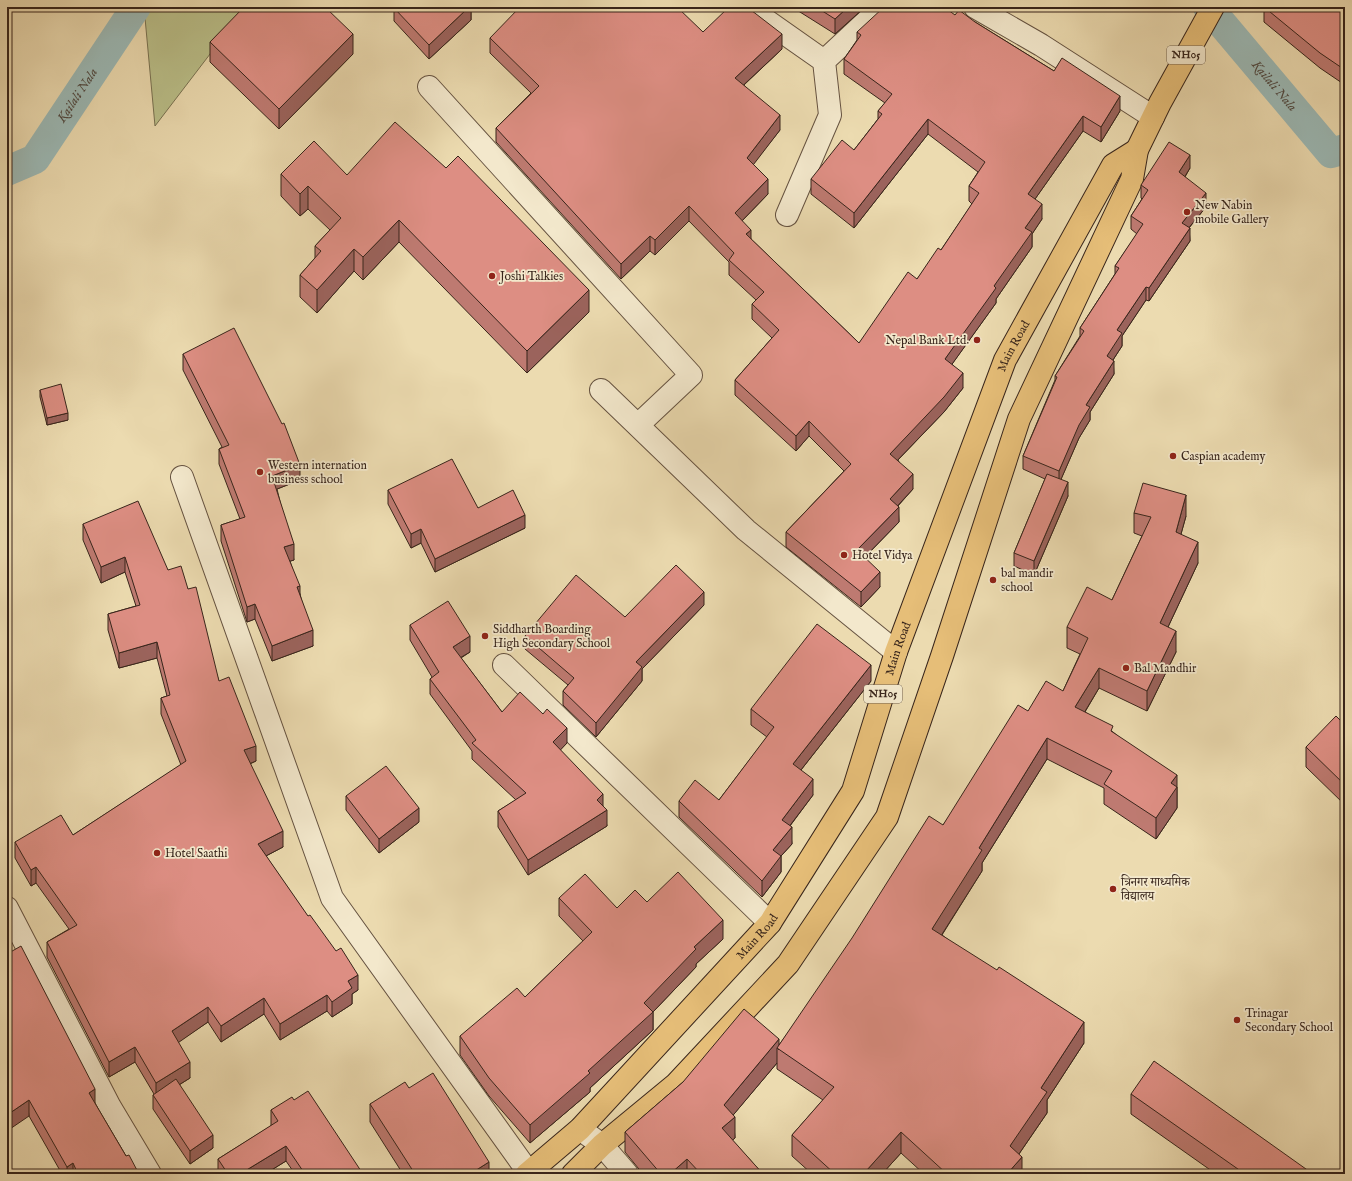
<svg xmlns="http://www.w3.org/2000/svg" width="1352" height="1181" viewBox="0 0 1352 1181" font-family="'IM FELL English','Noto Serif Devanagari',serif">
<rect width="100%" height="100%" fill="#ecdbb0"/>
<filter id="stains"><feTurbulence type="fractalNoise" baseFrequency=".005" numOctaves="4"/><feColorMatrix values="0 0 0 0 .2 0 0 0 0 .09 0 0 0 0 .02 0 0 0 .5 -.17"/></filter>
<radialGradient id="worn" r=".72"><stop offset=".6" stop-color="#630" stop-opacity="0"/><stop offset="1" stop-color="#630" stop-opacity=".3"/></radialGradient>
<path fill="#babf89" stroke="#797252" d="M144,7h102l-91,119z"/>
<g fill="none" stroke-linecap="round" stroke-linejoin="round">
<g stroke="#9cb9b5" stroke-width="30">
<path id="s1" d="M1208,7l123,146 14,-4"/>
<path id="s2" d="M7,171l28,-12 101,-152"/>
</g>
<defs>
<path id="minor" d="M747,7l77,54 58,-54
M975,7l66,38 112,72
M429,87l262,288 -53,50
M787,215l43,-100 -6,-54
M601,390l145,140 150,122
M182,477l150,421 197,275
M504,665l266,258
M7,908l103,199 40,67
M580,1129l22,16 25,29"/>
<g id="major">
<path id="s3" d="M527,1174l53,-45 190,-206 83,-132 43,-139 109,-292 108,-195 24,-15"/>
<path d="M573,1174l29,-29 74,-61 112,-120 99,-147 55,-161 77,-237 113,-240 5,-29 23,-47 53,-96"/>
</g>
</defs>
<use href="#minor" stroke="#655240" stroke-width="24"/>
<use href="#major" stroke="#38251b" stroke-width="24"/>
<use href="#minor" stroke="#f3e8cc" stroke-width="22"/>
<use href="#major" stroke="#e6be78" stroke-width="22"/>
</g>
<path fill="#be7a71" stroke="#38251b" d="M471,7v13l-42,39 -35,-38v-13z
M792,7h73l-30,27z
M1264,7h81v78l-25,-17 -56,-46z
M670,12l33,20 79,17 -38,36 36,45 -27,34 15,30 -26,27 9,18 108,104 58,-64 24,-29 31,-46 -3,-3v-15l9,-14 -50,-38 -74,94 -43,-34v-15l43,-29 24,-31v-8l7,-8 -41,-29v-15l13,-19v-8l98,-17 20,7 79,49 66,40 -19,31 -18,-11 -48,68 7,20 -10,15v13l-36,52v4l-44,61 11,24 -19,24 -46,48 15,29 -15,17 1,16 -34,35 15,30 -19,20 -75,-60v-15l58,-61 -35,-35 -13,15 -61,-56v-15l37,-42 -20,-19v-15l4,-4 -27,-25v-13l-40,-41 -34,34 -5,-4 -29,28 -125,-137v-14l35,-35 -41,-40v-15z
M210,42l143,12 -74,75 -69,-67z
M1190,168l-5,9 21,30 -17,21 1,13 -41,60 -3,-1 -24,36v10l-9,14 1,14 -24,38v8l-11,18 -18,41 7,17 -34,79 -20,-9v-13l31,-74 -22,-10v-13l32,-76v-4l25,-40v-8l35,-54v-8l22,-32 -6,-5v-13l11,-17 -1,-1v-13z
M281,174l66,1 242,137 -62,61 -128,-131 -36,38 -9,-9 -37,42 -17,-16v-22l15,-17v-12l15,-16 -22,-21 -8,7 -19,-20z
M183,354l117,126 -23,9 17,71 -4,1 10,33 13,52 -41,15 -17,-42 -8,3 -26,-81v-16l19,-6 -21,-55v-15l3,-2 -39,-77z
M40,390l28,30 -21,5 -7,-28z
M388,490l90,18 47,20 -90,44 -14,-29 -10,5 -23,-44z
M1134,513l52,3 -5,18 17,29 -30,64 8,25 -29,59 -48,-23 -14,24 28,20 64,55v21l-21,31 -52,-35v-16l-57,-29 -65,104v8l-40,64 142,108 -37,57v13l-28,41 3,20h-98l-23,-21 -19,21h-70l-20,-18v-21l31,-35 -46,-31v-6l-44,52 2,23 -3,2 31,34h-120l-18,-22v-20l58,-50 96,-37 249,-334 35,-20 17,-37 -13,-6v-21l45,-27 30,-64 -8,-3z
M83,524l85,46 20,19 31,92 37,80 -6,3 33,83 -17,9 92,134 -6,4v10l-20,13 -5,-6 -47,29 -16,-26 -43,28 -13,-20 -30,20 12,36 -11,7 34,63 -23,16 -37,-55v-14l1,-1 -19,-32 -26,15 -62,-120v-15l22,-13 -33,-46 -5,3 -16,-28v-16l58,-7 108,-70 -20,-51v-16l6,-2 -10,-38 -38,10 -11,-38v-16l28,-8 -11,-34 -24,11 -18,-43z
M704,605l-62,64v12l-46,56 -33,-32v-14l5,-6 -43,-36v-13l100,-19z
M410,625l60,27 -9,6 41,54 65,31 -7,7 43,56 4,20 -79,49 -30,-48v-16l18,-11 -44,-41v-8l-42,-57v-15l2,-2 -22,-37z
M871,681l-70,89 12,25 -23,31 2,18 -11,12v16l-19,25 -83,-80v-16l40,-1 48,-63 -16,-12v-16z
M1345,725v80l-39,-38v-20z
M346,796l73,26 -40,31 -33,-43z
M559,898l58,10 30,-6 76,37 -27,25v3l-43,45v18l-63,58v4l-60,51 -41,-47 -29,-41v-19l65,-39 58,-56 -24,-25z
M7,954l119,202 13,18h-77l-33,-58z
M409,1088l80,86h-86l-33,-52v-18z
M1131,1094l182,80h-97l-85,-60z
M294,1100l69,74h-68l-9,-13 -21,13h-47v-15l53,-33v-16z"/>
<path fill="#9b635c" stroke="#38251b" d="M469,7h2v13l-42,39v-14z
M848,7h17l-30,27v-15z
M353,34v20l-74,75v-20z
M782,34v15l-47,44v-15z
M1120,96v15l-19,31v-15z
M780,115v15l-33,43v-15z
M1083,116v15l-55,78v-15z
M928,119v15l-74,94v-15z
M1190,155v13l-11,18v-14z
M768,179v15l-33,34v-15z
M308,186v23l-8,7v-22z
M1206,193v14l-24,29v-13z
M1042,204v15l-10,15v13l-36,52v4l-51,71v-15l49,-73 31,-58z
M689,206v15l-34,34v-15z
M399,220v22l-36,38v-23z
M1190,228v13l-41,60v-13z
M751,230v15l-5,-11z
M650,236v15l-29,28v-15z
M354,249v22l-37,42v-23z
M1146,287v13l-24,36v10l-15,23v-13l10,-26z
M589,290v22l-62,61v-22z
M1114,361v13l-24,38v8l-11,18 -20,46v-13l27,-66z
M963,373v15l-19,24 -54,56v-14z
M68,413v7l-21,5v-7z
M809,421v15l-13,15v-15z
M300,465v15l-28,11v-15z
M913,474v15l-23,25v-15z
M1068,482v14l-34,79v-14z
M1186,495v21l-10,36v-20z
M899,507v15l-42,43v-15z
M525,515v13l-90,44v-13z
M421,529v14l-10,5v-14z
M1198,542v21l-38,81v-21z
M294,544v16l-10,3v-16z
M125,557v15l-24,11v-16z
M880,572v15l-19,20v-15z
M300,586v15l-3,-14z
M704,592v13l-62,64v12l-46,56v-14l40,-61z
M255,604v15l-8,3v-15z
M313,630v16l-41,15v-15z
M1176,631v21l-29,59v-20z
M470,636v16l-17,10v-15z
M157,642v16l-38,10v-15z
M871,665v16l-78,99v-16z
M1099,668v20l-24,40v-21z
M567,728v15l-14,15v-16z
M1047,738v21l-65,104v8l-50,79v-21l47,-81z
M256,746v15l-12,5v-16z
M1177,775v33l-21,31v-21l15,-35z
M813,779v16l-31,41v-16z
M603,794v16l-6,-10z
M419,808v14l-40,31v-14z
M607,810v16l-79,49v-15z
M792,827v17l-11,12v16l-19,25v-16l11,-31z
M283,831v16l-25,13v-16z
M36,867v16l-5,3v-16z
M723,920v19l-27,25v3l-43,45v18l-63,58v4l-60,51v-18l114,-122 50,-56z
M358,975v15l-6,4v10l-20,13v-15l16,-21z
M327,995v16l-47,29v-16z
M264,998v16l-43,28v-16z
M208,1007v15l-36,25v-16z
M1084,1022v21l-37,57v13l-37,54v-21l31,-58z
M779,1039v11l-2,-2v15l-53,63v-21z
M135,1047v15l-26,15v-15z
M190,1062v16l-34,21v-16z
M95,1089v16l-6,-12z
M29,1100v16l-22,15v-16z
M735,1117v21l-13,11v-21z
M901,1132v21l-19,21h-16v-3z
M213,1135v13l-23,16v-13z
M286,1146v15l-21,13h-25z
M1022,1157v17h-15z
M687,1159v15h-17z
M489,1162v12h-19z
M73,1163v11h-6v-7z"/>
<path fill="#dd8e83" stroke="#38251b" d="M244,7h81l28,27 -74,75 -69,-67z
M394,7h75l-40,38 -35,-37z
M520,7h145l5,5 5,-5h2l26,25 26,-25h18l35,27 -47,44 45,37 -33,43 21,21 -33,34 16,17 -5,4 113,109 49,-71 9,7 21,-31 3,2 38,-57 -10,-7 16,-24 -57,-43 -74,94 -43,-34 31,-39 12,10 28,-36 -4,-3 14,-17 -48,-35 17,-24 -4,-3 27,-25h60l11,8 4,-5 16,12 79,49 8,-13 58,38 -19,31 -18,-11 -55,78 14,10 -17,24 7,4 -38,54 2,2 -51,71 18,14 -19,24 -54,57 23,20 -23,25 9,8 -42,43 23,22 -19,20 -75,-60 65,-68 -42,-43 -13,15 -61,-56 44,-50 -27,-26 12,-12 -35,-32 5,-7 -45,-47 -34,34 -5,-4 -29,28 -125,-136 43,-42 -49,-48z
M816,7h32l-13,12z
M1264,7h81v63l-25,-17z
M395,122l51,46 12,-12 131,134 -62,61 -128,-131 -36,37 -9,-8 -37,41 -17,-15 21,-24 -6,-5 26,-28 -33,-32 -8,8 -19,-20 33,-33 33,34z
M1169,142l21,13 -11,17 27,21 -24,30 8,5 -41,60 -3,-1 -29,43 5,3 -15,23 7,5 -28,44 4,2 -11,18 -20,46 -36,-15 34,-79 -2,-1 29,-45 -4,-3 39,-60 -4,-2 28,-42 -12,-8 17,-26 -7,-5z
M234,328l48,96 2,-1 16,42 -28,11 22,68 -10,3 16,39 -3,1 16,43 -41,16 -17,-42 -8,3 -26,-82 24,-8 -26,-68 10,-4 -46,-91z
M61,384l7,29 -21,5 -7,-28z
M452,459l26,49 35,-18 12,25 -90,44 -14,-30 -10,5 -23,-44z
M1047,474l21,8 -34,79 -20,-8z
M1143,483l43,12 -10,37 22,10 -38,81 16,8 -29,60 -48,-23 -24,39 38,19 -2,5 66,44 -6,8 6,4 -21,31 -52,-34 8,-13 -65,-33 -68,110 3,2 -50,79 65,41 2,-3 85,55 -43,66 6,4 -37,54 12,11 -15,17h-60l-46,-42 -35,39 3,3h-34l-43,-39 42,-48 -57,-39 75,-110 77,-122 14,9 75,-120 10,6 18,-30 17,10 25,-53 -21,-11 20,-40 25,13 39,-83 -17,-4z
M138,501l30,69 13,-4 7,23 8,-2 23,94 10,-4 27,69 -12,4 39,81 -25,13 50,72 2,-1 26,36 5,-3 17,27 -10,6 4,7 -20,14 -5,-7 -47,29 -16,-26 -43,28 -13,-19 -36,24 18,31 -34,21 -21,-36 -26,15 -62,-120 30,-17 -41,-58 -5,3 -16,-28 46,-27 12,20 113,-74 -25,-63 9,-3 -13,-53 -38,11 -11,-39 32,-9 -15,-48 -24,10 -18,-43z
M676,565l28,27 -68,70 6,5 -46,56 -33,-32 11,-13 -49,-42 51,-61 49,42z
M448,601l22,35 -17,11 49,65 18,-20 23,22 4,-5 20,19 -14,14 50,52 -6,6 10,10 -79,50 -30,-49 28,-18 -54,-50 4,-3 -46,-61 9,-7 -29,-47z
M817,624l54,41 -78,99 20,15 -31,41 10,7 -19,23 8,6 -19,25 -83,-80 16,-21 24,20 55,-73 -23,-18z
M1336,716l9,9v60l-39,-38z
M386,766l33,42 -40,31 -33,-43z
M678,872l45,48 -29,27 2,2 -52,54 9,9 -65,59 2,2 -60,52 -41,-47 -29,-42 57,-48 8,9 67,-65 -33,-34 26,-24 32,34 18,-18 12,12z
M21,946l74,143 -6,4 37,63 3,-1 10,19h-61l-5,-11 -6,4 -38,-67 -22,15v-161z
M744,1009l35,30 -55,66 11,12 -13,11 41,46h-62l-14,-15 -17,15h-9l-36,-42 58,-50z
M1154,1061l159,113h-68l-114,-80z
M433,1073l56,89 -19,12 -1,-3 -4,3h-50l-45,-70 35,-22 4,6z
M176,1079l37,56 -23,16 -37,-56z
M308,1091l55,83h-58l-19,-28 -46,28h-12l-10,-15 60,-38 -7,-11 21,-13 2,3z"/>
<g fill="#8f2418" stroke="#f3e8cc" stroke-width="1.5">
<circle cx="1187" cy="212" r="4"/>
<circle cx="492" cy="276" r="4"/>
<circle cx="977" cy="340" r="4"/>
<circle cx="1173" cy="456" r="4"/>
<circle cx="260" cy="472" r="4"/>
<circle cx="844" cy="555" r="4"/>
<circle cx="993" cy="580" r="4"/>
<circle cx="485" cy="636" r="4"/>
<circle cx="1126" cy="668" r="4"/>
<circle cx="157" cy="853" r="4"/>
<circle cx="1113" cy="889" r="4"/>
<circle cx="1237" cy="1020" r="4"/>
</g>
<g text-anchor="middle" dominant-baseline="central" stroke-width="3.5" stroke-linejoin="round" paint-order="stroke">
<g fill="#f3e8cc" stroke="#706050" stroke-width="1">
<rect x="1167" y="46" width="38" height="18" rx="3"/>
<rect x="864" y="685" width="38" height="18" rx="3"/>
</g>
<g font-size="11" font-weight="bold" fill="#38251b">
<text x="1186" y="55">NH05</text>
<text x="883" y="694">NH05</text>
</g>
<g font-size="12" fill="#38251b" stroke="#f3e8cc" text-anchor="start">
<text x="1195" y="205">New Nabin<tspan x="1195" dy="14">mobile Gallery</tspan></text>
<text x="500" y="276">Joshi Talkies</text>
<text x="969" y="340" text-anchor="end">Nepal Bank Ltd.</text>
<text x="1181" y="456">Caspian academy</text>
<text x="268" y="465">Western internation<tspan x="268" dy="14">business school</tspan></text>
<text x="852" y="555">Hotel Vidya</text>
<text x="1001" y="573">bal mandir<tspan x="1001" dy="14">school</tspan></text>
<text x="493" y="629">Siddharth Boarding<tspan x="493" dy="14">High Secondary School</tspan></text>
<text x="1134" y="668">Bal Mandhir</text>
<text x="165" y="853">Hotel Saathi</text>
<text x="1121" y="882">त्रिनगर माध्यमिक<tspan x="1121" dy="14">विद्यालय</tspan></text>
<text x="1245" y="1013">Trinagar<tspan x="1245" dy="14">Secondary School</tspan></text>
</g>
<g font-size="12" fill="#38251b" stroke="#f3e8cc">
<text stroke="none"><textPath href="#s3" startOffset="979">Main Road</textPath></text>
<text stroke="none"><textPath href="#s3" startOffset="655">Main Road</textPath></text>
<text stroke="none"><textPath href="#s3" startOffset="331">Main Road</textPath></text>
</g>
<g font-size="13" font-style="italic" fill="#514a42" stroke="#f3e8cc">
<text stroke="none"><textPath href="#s1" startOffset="103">Kailali Nala</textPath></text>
<text stroke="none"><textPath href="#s2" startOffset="107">Kailali Nala</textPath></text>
</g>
</g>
<rect width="1352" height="1181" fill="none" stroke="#ecdbb0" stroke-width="24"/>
<rect x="8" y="8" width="1336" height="1165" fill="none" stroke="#38251b" stroke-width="2"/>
<rect x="12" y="12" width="1328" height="1157" fill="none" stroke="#38251b"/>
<rect width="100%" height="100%" filter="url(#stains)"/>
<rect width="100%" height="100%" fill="url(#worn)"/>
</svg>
